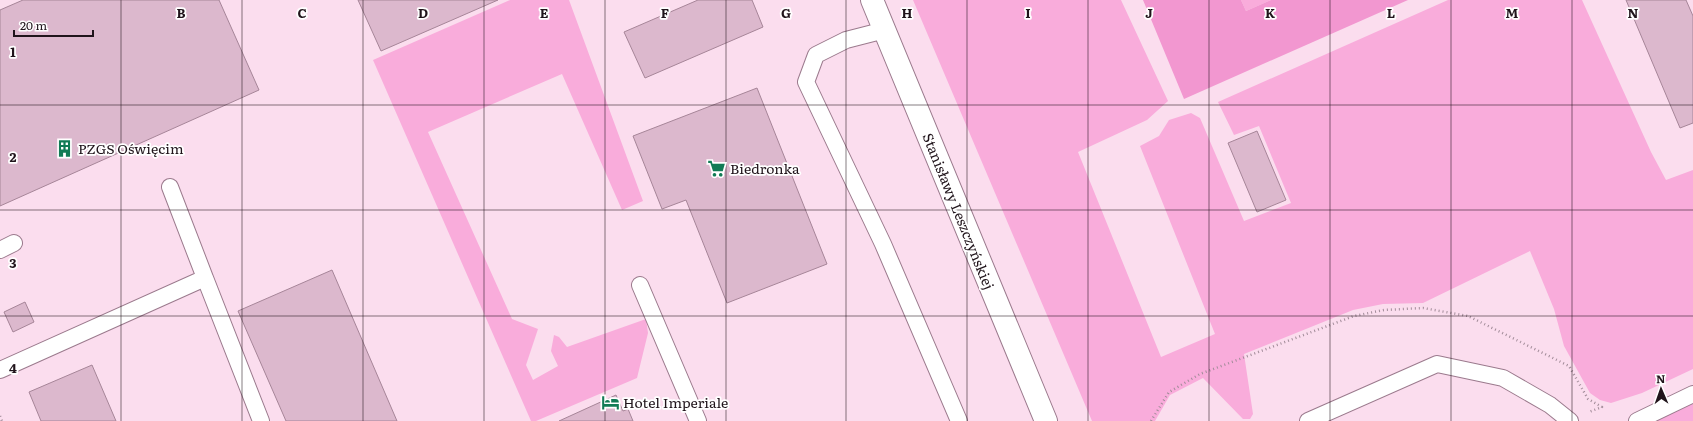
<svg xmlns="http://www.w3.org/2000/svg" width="1693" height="421" viewBox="0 0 1693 421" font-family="Literata,serif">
<rect width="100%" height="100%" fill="#fbddee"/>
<path fill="#f9acdb" d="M510,0h59l74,201 -21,9 -60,-136 -134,58 84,187 26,10 -12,36 7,15 25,-14 -7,-15 3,-16 5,2 8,10 79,-28 2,14 -11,45 -101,43h-5l-158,-361z
M913,0h208l47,101 -21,19 -69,32 83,205 54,-23 -75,-188 19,-10 10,-16 22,-7 9,5 44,103 47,-18 -32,-77 -25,9 -16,-33 230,-102h134l69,152 15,28 27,-10v199l-51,24 -31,10 -11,-3 -10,-7 -26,-47 -10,-37 -24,-58 -107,52 -40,1 -30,6 -109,44 9,60 -3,5h-7l-40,-41 -33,17 -15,26h-63z
M1241,0h30l-25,11z
M1693,402v19h-37z"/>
<path fill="#f297d0" d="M1143,0h98l5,11 25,-11h137l-224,99z"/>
<path fill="#dcb8cd" stroke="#a68598" d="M23,0h196l40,90 -259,116v-196z
M358,0h140l-117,51z
M698,0h54l11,27 -118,51 -21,-46z
M1626,0h60l7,16v107l-13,5z
M757,88l70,176 -100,39 -41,-103 -24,9 -29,-73z
M1257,131l29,69 -29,12 -29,-69z
M332,270l65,151h-111l-48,-110z
M25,302l9,20 -21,10 -9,-20z
M92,365l24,56h-75l-12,-29z
M616,395l7,16 5,-2 5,12h-74z"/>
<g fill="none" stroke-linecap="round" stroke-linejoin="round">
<defs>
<path id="service" d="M885,30l-39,10 -30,15 -10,27 77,162 76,177
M0,250l14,-7
M205,278l56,143
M640,285l58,136
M0,370l205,-92 -35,-91
M1308,421l129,-57 66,14 47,27 20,16
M1637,421l56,-27"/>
<path id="tertiary" d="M872,0l174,421"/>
</defs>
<use href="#service" stroke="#9b7a8d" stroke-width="18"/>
<use href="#tertiary" stroke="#9b7a8d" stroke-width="24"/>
<path stroke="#a28c99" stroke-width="2.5" stroke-dasharray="1 3" stroke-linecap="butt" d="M0,416l2,5
M1151,421l18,-29 31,-18 154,-58 30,-6 39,-2 45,8 101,50 19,33 14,8 -13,5"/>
<use href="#service" stroke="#fff" stroke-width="16"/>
<use href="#tertiary" stroke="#fff" stroke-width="22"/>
</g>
<path fill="none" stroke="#20141b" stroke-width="1" stroke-opacity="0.55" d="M121,0v421M242,0v421M363,0v421M484,0v421M605,0v421M726,0v421M846,0v421M967,0v421M1088,0v421M1209,0v421M1330,0v421M1451,0v421M1572,0v421M0,105h1693M0,210h1693M0,316h1693"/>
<defs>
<symbol id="building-bare" viewBox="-9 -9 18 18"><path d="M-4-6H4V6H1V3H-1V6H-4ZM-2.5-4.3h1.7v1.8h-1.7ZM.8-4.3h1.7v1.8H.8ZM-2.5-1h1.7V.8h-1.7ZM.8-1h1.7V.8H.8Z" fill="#117b55" stroke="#fff" stroke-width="2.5" paint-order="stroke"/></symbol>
<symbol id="supermarket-bare" viewBox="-9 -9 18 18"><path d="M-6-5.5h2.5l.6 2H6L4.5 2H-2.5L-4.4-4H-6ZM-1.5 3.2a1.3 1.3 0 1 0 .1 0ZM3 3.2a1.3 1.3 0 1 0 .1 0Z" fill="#117b55" stroke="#fff" stroke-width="2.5" paint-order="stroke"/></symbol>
<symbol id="hotel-bare" viewBox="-9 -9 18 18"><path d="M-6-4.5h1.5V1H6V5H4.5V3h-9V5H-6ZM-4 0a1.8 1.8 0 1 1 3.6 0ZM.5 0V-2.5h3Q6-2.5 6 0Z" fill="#117b55" stroke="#fff" stroke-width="2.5" paint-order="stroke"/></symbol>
</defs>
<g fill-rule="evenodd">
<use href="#building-bare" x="52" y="136" width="25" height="25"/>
<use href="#supermarket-bare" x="704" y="156" width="25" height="25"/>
<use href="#hotel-bare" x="598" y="390" width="25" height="25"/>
</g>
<g text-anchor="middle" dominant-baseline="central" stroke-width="3.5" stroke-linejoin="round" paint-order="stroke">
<g font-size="14" fill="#20141b" stroke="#fff" text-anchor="start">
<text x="78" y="148">PZGS Oświęcim</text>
<text x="730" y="168">Biedronka</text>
<text x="623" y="402">Hotel Imperiale</text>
</g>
<g font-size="14" fill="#20141b" stroke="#fff">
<text transform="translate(959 211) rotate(68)">Stanisławy Leszczyńskiej</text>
</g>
</g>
<g font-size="13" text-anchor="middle" font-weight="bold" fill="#20141b" stroke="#fff" stroke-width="3.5" stroke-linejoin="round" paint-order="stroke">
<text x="181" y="18">B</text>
<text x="302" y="18">C</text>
<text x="423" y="18">D</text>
<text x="544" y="18">E</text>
<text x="665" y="18">F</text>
<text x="786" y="18">G</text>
<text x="907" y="18">H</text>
<text x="1028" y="18">I</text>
<text x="1149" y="18">J</text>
<text x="1270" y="18">K</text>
<text x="1391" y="18">L</text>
<text x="1512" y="18">M</text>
<text x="1633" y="18">N</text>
<text x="13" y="57">1</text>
<text x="13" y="162">2</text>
<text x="13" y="268">3</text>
<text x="13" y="373">4</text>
</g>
<g transform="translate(1661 389) rotate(358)" stroke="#ffffff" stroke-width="3" paint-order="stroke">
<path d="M0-3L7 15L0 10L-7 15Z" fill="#20141b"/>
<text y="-6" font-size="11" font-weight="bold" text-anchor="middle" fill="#20141b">N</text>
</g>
<path d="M14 30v6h79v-6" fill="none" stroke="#20141b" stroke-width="2"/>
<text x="20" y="30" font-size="12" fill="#20141b" stroke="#ffffff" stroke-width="3" paint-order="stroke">20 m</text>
</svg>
